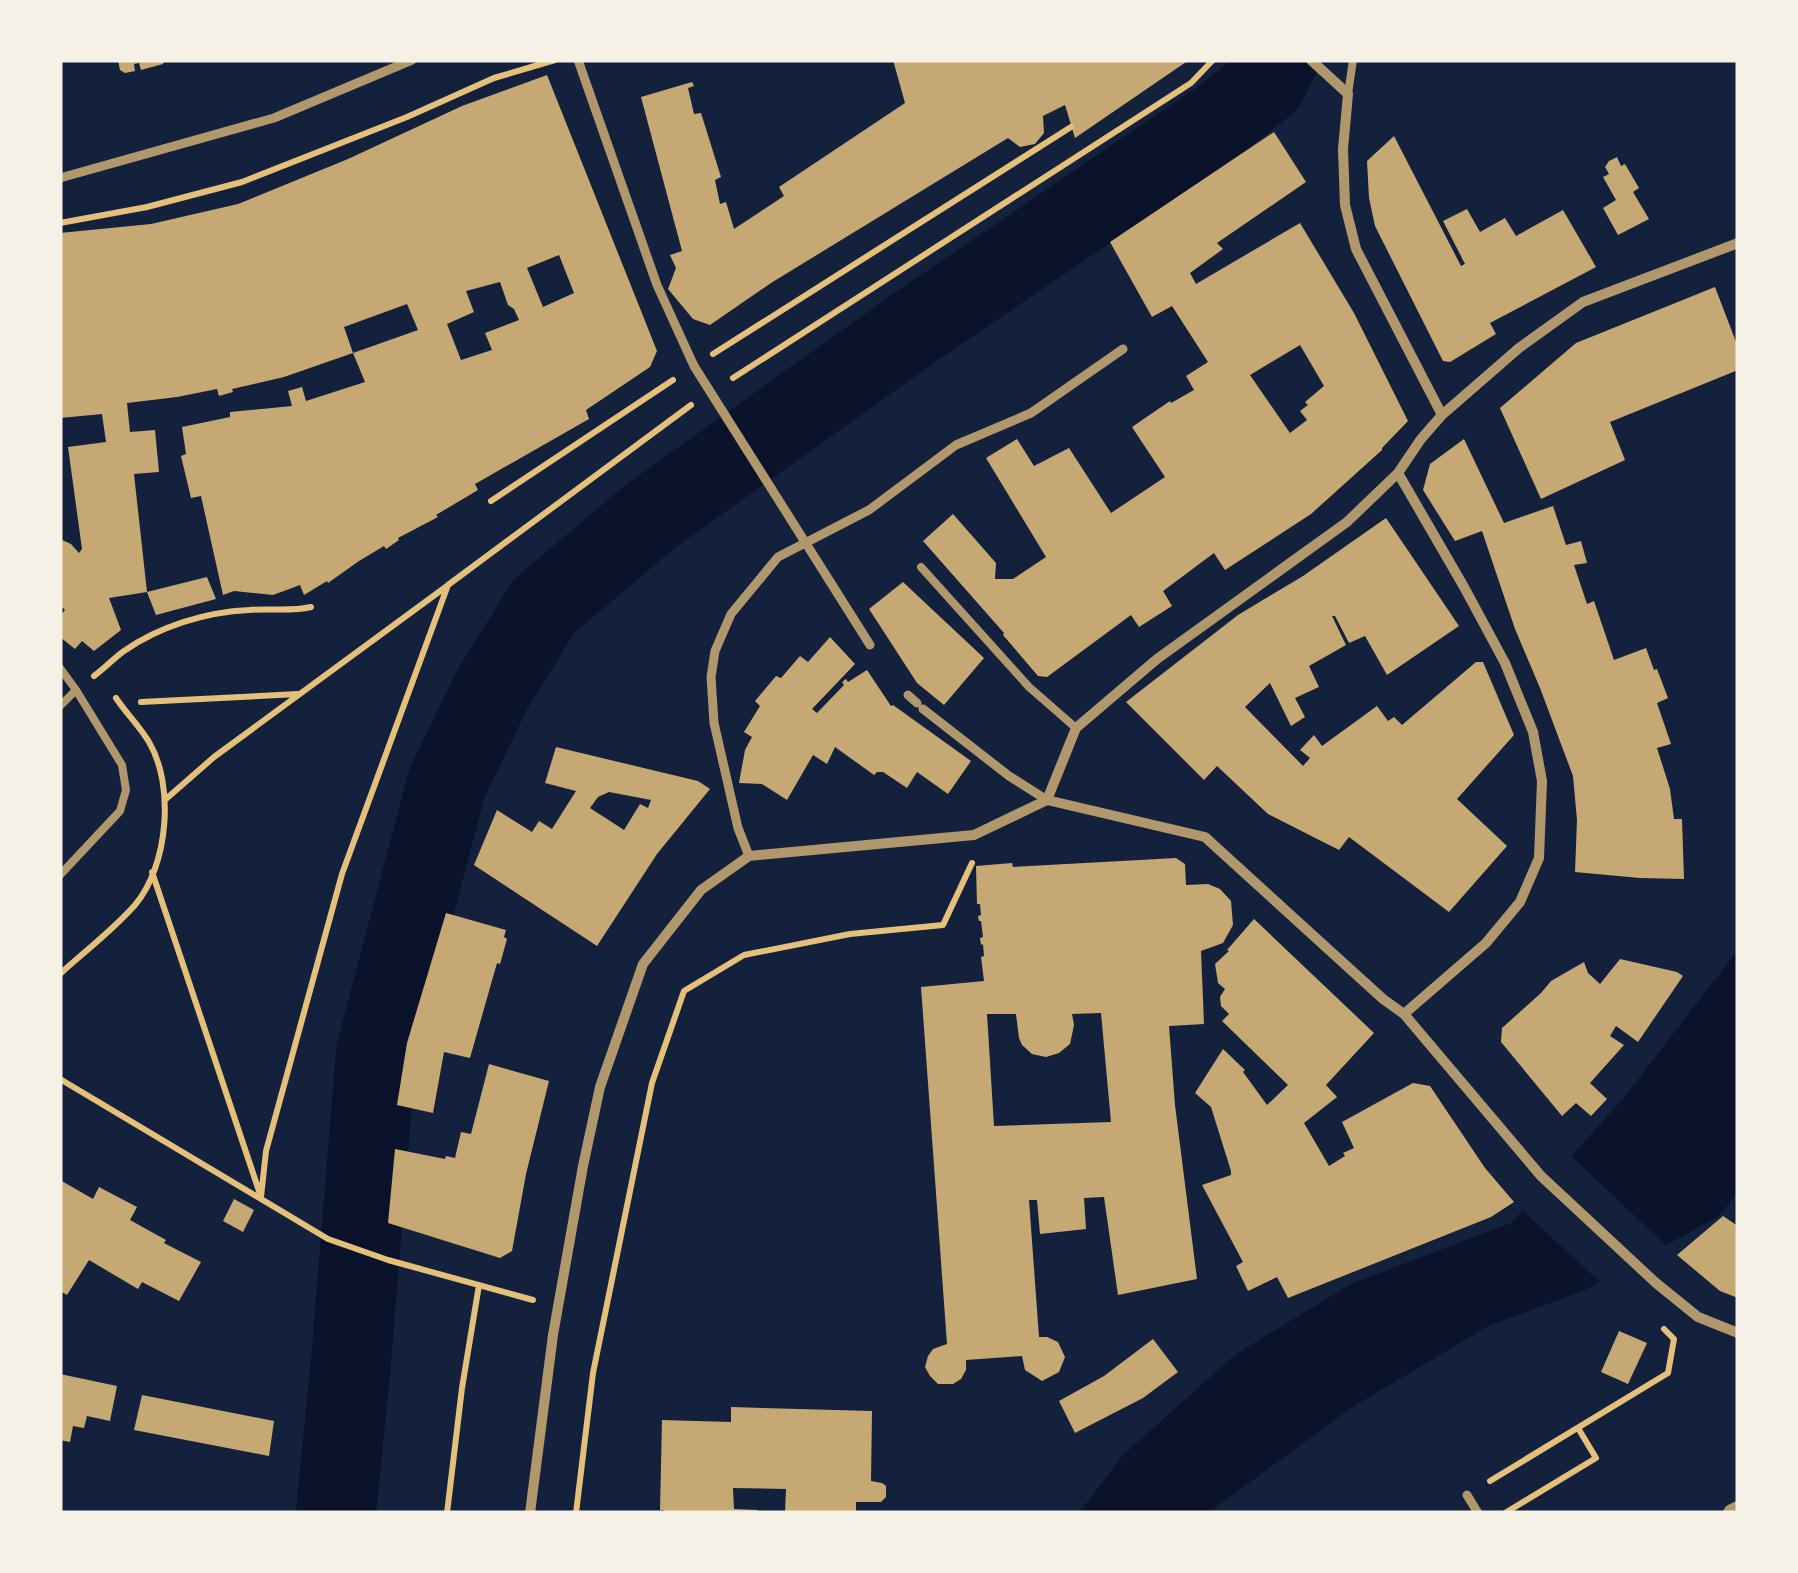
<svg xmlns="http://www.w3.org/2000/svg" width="1798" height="1573" viewBox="0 0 1798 1573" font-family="Karla,sans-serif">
<rect width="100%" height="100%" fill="#14213d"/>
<path fill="#0b132b" d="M1738,950v242l-19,24 -134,74 -97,36 -137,82 -143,105h-129l44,-58 113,-101 115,-70 160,-61 111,-123z"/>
<path fill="#14213d" d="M1568,1153l102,96 -67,36 -84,-78z"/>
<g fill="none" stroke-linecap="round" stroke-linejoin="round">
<path stroke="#0b132b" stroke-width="80" d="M336,1513l15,-152 25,-309 71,-269 45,-93 52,-84 108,-91 262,-187 303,-206 50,-39 11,-23"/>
</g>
<path fill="#c6a872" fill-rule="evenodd" d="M118,60h47l-2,4 -22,6 -2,-7 -5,1 1,7 -10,2 -5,-3z
M893,60h296l-114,78 -10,-33 -22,11 1,17 -9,11 -15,3 -12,-9 -237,145 -61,42 -17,-6 -25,-30 8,-21 -6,-13 12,-4 -41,-154 51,-15 2,4 -6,2 6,26 7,-1 20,64 -6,3 5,24 6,-2 8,27 50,-33 -5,-9 126,-84z
M547,75l110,276 -7,16 -64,43 3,9 -114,65 3,6 -42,25 2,2 -40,21 1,2 -13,9 -2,-3 -25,15 -31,22 -1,-2 -23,14 -4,-10 -27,10 -39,-4 -11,4 -22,-99 -10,2 -10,-42 5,-2 -4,-27 48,-10v-5l62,-6 -4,-15 14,-4 4,14 59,-19 -12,-29 65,-23 -11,-26 -63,23 9,26 -69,24 -52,12 1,3 -14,4 -2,-7 -40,8 -50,6 3,29 25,-2 4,42 -25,2 13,118 -38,6 12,32 -27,21 -12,-10 -7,8 -15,-12v-21l5,-6 -5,-5v-66l11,5 8,9 3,-4 -14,-102 38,-5 -4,-28 -42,4v-185l91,-9 87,-20 110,-45 114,-53zM559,255l15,38 -31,14 -16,-39zM500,282l8,23 6,4 5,11 -34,13 7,17 -31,10 -14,-36 27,-12 -8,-21z
M1274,132l32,50 -89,61 6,6 -33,24 6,11 104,-61 54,90 54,108 -26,27v2l-71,64 -86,56 -11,-17 -51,38 9,15 -33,21 -8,-12 -84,62 -9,-1 -35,-41 1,-2 -81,-92 30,-27 43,49 -1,16h18l33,-22 -60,-99 31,-19 17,27 35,-18 42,65 54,-36 -33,-50 38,-26 1,2 23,-13 -8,-14 22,-14 -36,-56 -20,11 -42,-75zM1300,345l24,41 -19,16 3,3 -8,6 7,9 -17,13 -40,-58z
M1394,136l67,130 4,-2 -22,-43 24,-12 13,23 25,-14 11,18 47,-26 33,57 -106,56 6,11 -46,28 -7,-1 -68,-135 -6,-28 -2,-37z
M1617,157l4,9 4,-2 14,24 -6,4 16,27 -31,16 -15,-27 13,-8 -13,-23 6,-3 -4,-7 4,-6z
M1715,287l23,60v23l-128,52 15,38 -84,39 -41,-91 76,-65z
M1464,439l40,84 49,-17 13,39 15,-4 6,22 -13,2 13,39 7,-3 20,59 32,-12 8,22 3,-1 11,29 -11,5 14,41 -14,4 13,41 4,30h8l2,60 -44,-1 -65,-6 2,-52 -4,-44 -33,-88 -25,-59 -33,-98 -27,10 -32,-51 7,-26z
M1386,518l73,108 -72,49 -22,-39 -16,7 -14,-27h-3l14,29 -37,21 10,21 -24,11 10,19 -14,9 -21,-43 -25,24 58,59 7,-8 -10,-8 14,-15 8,11 55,-40 11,15 6,-4 8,8 74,-63h7l31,73 -57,64 50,47 -58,66 -100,-75 -10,13 -71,-36 -51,-48 -13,14 -78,-78 112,-87 65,-39z
M207,577l9,22 -60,16 -9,-23z
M903,582l81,76 -40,47 -27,-22 -48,-74z
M830,637l25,27 -43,45 5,4 27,-28 -2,-3 4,-3 2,3 19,-12 24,36 2,-1 78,56 -23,33 -31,-22 -10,16 -24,-16h-6l-3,3 -39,-28 -8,17 -14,-9 -26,45 -25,-16 -23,-1 6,-33 7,-13 -8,-5 16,-26 -5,-5 21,-25 5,2 19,-22 8,6z
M556,747l142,34 12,8 -53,65 -60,92 -123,-81 23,-55 35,22 7,-11 13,8 24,-38 -31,-8zM609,792l42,8 -3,8 -8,-4 -16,26 -34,-22 8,-11z
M1176,858l9,6 1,21 22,-1 12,5 11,12 2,24 -10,18 -22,8 3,73 -35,2 6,79 22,174 -79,16 -14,-98 -20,1 2,31 -46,5 -3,-34h-8l10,137h8l11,5 7,15 -6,15 -17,9 -17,-11 -3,-14 -56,4v10l-5,9 -8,5h-15l-8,-8 -5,-9 3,-11 5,-7 14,-5 -26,-357 63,-6 -3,-24 3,-1 -1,-12 -2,1 -1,-7 3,-1 -2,-16h-2l-1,-5 3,-1 -1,-11h-3l-1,-38 36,-3 1,4zM1101,1013l10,109 -117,4 -7,-112h29l3,24 3,7 10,9 14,3 13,-4 11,-9 4,-19 -2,-11z
M446,913l60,17 -2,7 3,2 -7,25 -3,-1 -27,95 -26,-6 -11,61 -36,-8 10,-62z
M1254,919l120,114 -48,52 11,12 -33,26 25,43 16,-10 -2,-3 11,-5 -12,-26 71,-39 17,3 55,82 29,34 -23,15 -203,81 -11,-21 -29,14 -12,-25 7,-4 -41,-77 29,-10v-4l-20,-64 -16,-14 28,-44 22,21 -2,2 24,33 21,-20 -66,-64 7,-7 -8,-8 -1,-9 5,-8 -7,-6 -3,-19 14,-13 -2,-1z
M1620,959l57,13 6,4 -45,66 -22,-16 -6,10 14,9 -34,38 17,16 -16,17 -15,-13 -14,13 -61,-74 1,-14 39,-35 10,-12 33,-19 4,11 12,11z
M489,1064l60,17 -23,93 -14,77 -12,7 -112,-35 7,-74 50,10 1,-3 9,2 6,-26 10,2z
M60,1180l33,19 6,-12 38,20 -7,13 36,20 -2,3 37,19 -22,39 -37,-19 -4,7 -49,-29 -22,35 -7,-4z
M234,1199l20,11 -11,22 -20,-11z
M1723,1216l15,10v72l-18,-7 -43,-36z
M1619,1331l28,12 -19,41 -27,-12z
M1153,1339l25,33 -35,26 -68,35 -16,-32 45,-25z
M60,1374l57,12 -7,35 -23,-5 -3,12 -11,-2 -3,16 -10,-2z
M142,1395l132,26 -5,35 -135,-26z
M731,1407l141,4 -1,70 11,2 4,3v11l-5,5h-25v11h-71l1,-24 -53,-1 1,21 24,1 -1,3h-94l1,-3h-4l2,-90 69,2z"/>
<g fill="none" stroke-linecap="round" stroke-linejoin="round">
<path stroke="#e5c07b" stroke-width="6" d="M60,223l87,-16 95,-25 165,-65 87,-39 61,-18
M713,354l358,-227
M733,378l458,-295 22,-23
M491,501l182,-121
M94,676c11,-8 20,-18 30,-25 36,-25 82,-39 125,-41 21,-2 41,2 62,-3
M141,702l157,-8
M166,799l48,-42 233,-171
M152,872l107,319
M60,974c24,-22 53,-44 75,-69 33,-39 40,-119 14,-163 -9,-15 -23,-29 -33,-44
M60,1079l268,160 60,21 145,40
M261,1197l5,-46 76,-277 106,-289 243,-180
M1490,1481l178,-108 6,-34 -10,-10
M447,1513l15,-125 17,-103
M576,1513l17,-140 59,-290 32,-92 60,-36 106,-21 93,-9 29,-62
M1505,1513l91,-55 -18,-30"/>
<path stroke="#b1986c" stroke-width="8" d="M1348,94l5,-34
M921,567l108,120 47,41
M60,668l16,22
M60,706l16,-16 46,75 4,25 -6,21 -60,64"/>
<path stroke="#b1986c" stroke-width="9" d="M578,60l79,225 37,81 176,279
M60,178l214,-60 138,-58
M908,695l9,8
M923,709l86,67 38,24
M749,856l-11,-28 -24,-105 -3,-46 4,-26 16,-37 47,-57 91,-47 87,-65 75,-32 92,-64
M1467,1495l11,18"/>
<path stroke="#b1986c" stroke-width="10" d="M1311,60l37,34 -5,55 2,56 11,44 86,166
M1398,473l66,114 41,76 28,69 9,49 -3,77 -19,44 -34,41 -82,71
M1047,800l29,-72 81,-69 190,-137 51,-49 23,-34 21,-24 77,-67 64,-46 155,-59
M1047,800l158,37 178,162 21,15 137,162 115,107 42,34 40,16
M530,1513l23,-178 30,-169 17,-79 43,-123 58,-74 48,-34 225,-21 73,-35"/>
<path stroke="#b1986c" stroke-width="18" d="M1732,1513l6,-3"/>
</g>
<rect width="1798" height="1573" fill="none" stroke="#f6f1e7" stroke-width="125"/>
</svg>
